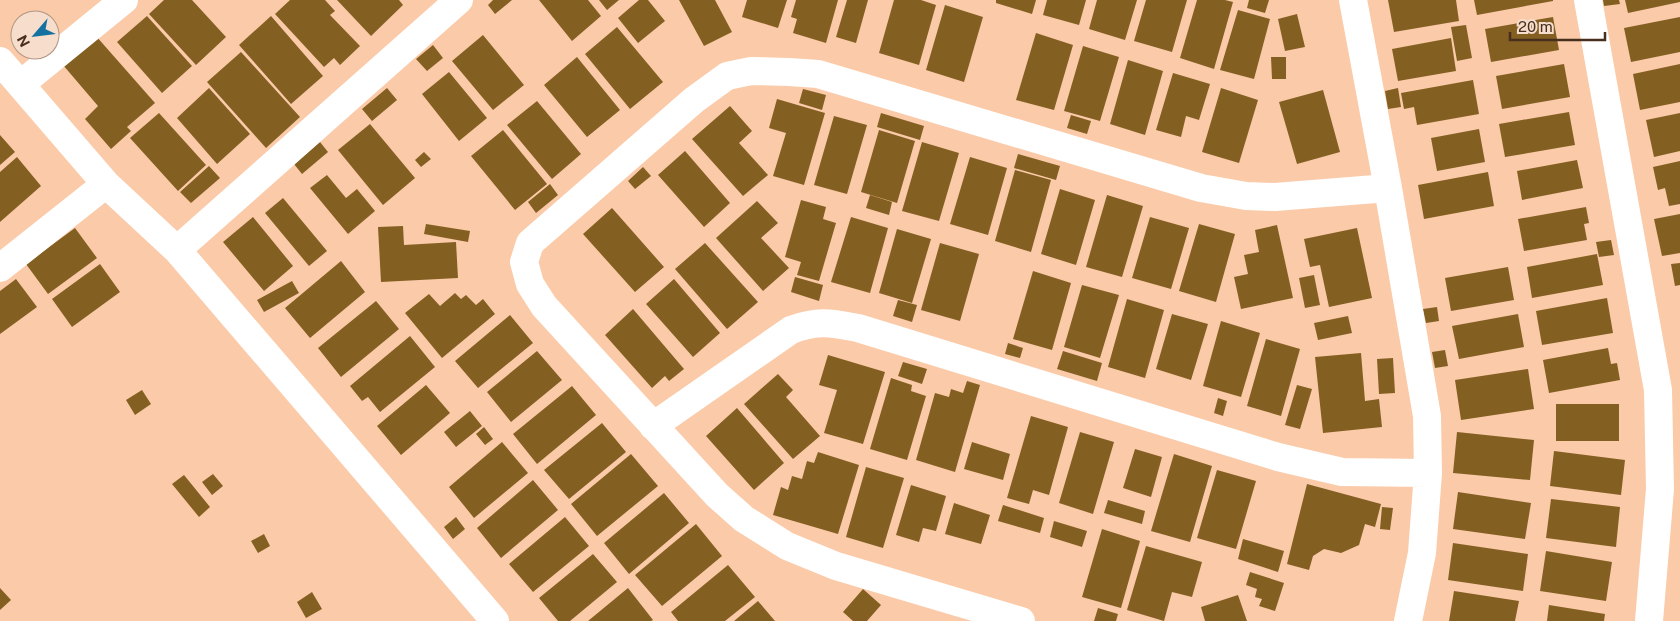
<svg xmlns="http://www.w3.org/2000/svg" width="1680" height="621" viewBox="0 0 1680 621" font-family="'Public Sans',sans-serif">
<rect width="100%" height="100%" fill="#fbcaa8"/>
<path fill="#845f22" d="M164,0h28l34,37 -30,28 -47,-51z
M290,0h35l10,11 -5,4 30,31 -20,19 -6,-7 -10,9 -49,-53z
M337,0h62l4,5 -32,31z
M493,0h19l-17,14 -7,-9z
M539,0h49l13,16 -29,25z
M599,0h20l-12,10z
M639,0h9l17,21 -27,22 -20,-25z
M679,0h36l17,32 -28,14z
M747,0h40l-9,28 -36,-11z
M796,0h42l-12,43 -33,-10 4,-14 -6,-2z
M847,0h21l-12,43 -20,-6z
M894,0h27l15,5 -17,60 -40,-12z
M996,0h40l-4,14 -36,-11z
M1047,0h39l-7,25 -36,-10z
M1097,0h40l-12,40 -36,-11z
M1146,0h41l-15,52 -38,-11z
M1197,0h28l8,2 -19,67 -34,-11z
M1249,0h20l-4,13 -18,-5z
M1388,0h68l3,21 -65,11z
M1474,0h79v1l-76,14z
M1603,0h16l1,4 -16,2z
M1625,0h55v2l-52,11z
M945,5l38,12 -19,65 -38,-12z
M1238,10l32,9 -16,60 -34,-9z
M1297,14l8,33 -20,4 -7,-32z
M147,16l45,50 -30,27 -45,-51z
M271,16l52,60 -32,28 -52,-59z
M1553,17l6,33 -68,12 -6,-33z
M1680,17v35l-49,10 -7,-34z
M1466,25l6,33 -15,3 -6,-34z
M617,27l46,55 -33,27 -45,-55z
M1036,33l37,12 -19,65 -38,-10z
M483,35l41,50 -31,25 -41,-49z
M96,36l59,67 -28,24 4,4 -20,18 -26,-30 13,-13 -35,-41z
M1451,38l5,33 -58,10 -6,-32z
M433,45l10,13 -16,13 -11,-12z
M1083,46l36,11 -19,64 -36,-10z
M241,52l59,65 -34,31 -59,-66z
M577,57l43,53 -33,27 -43,-52z
M1271,57h15v22h-14z
M1128,60l35,11 -18,64 -35,-11z
M1564,64l6,33 -68,12 -6,-33z
M1680,64v38l-40,8 -7,-36z
M449,72l38,46 -28,23 -37,-47z
M1173,73l37,11 -11,36 -13,-4 -5,21 -25,-7z
M1473,80l6,34 -62,11 -3,-18 -10,2 -3,-16z
M209,88l41,46 -33,30 -40,-46z
M387,88l10,12 -25,21 -10,-12z
M1221,88l37,12 -19,63 -37,-11z
M1398,88l3,19 -13,2 -3,-18z
M803,89l23,6 -4,15 -23,-7z
M1323,90l17,62 -43,12 -18,-62z
M777,99l48,14 -21,72 -31,-9 13,-43 -17,-5z
M537,101l44,53 -29,25 -45,-54z
M730,106l22,25 -13,12 29,32 -25,21 -51,-57z
M1569,112l6,33 -70,12 -6,-33z
M159,113l47,52 -28,26 -48,-53z
M881,113l43,13 -4,14 -43,-13z
M1680,113v38l-26,6 -8,-37z
M1071,115l20,6 -4,13 -20,-6z
M834,116l33,9 -20,69 -33,-9z
M370,124l45,54 -32,27 -45,-55z
M1479,129l6,33 -48,9 -6,-33z
M503,130l44,54 -32,26 -44,-54z
M879,130l36,11 -18,62 -36,-11z
M0,135l15,17 -15,13z
M320,142l8,10 -26,22 -8,-10z
M922,142l37,11 -20,68 -37,-10z
M685,151l45,52 -26,24 -46,-52z
M424,152l7,7 -10,8 -6,-7z
M1018,154l42,12 -4,14 -42,-12z
M17,157l24,29 -41,36v-50z
M970,157l37,11 -19,67 -38,-11z
M1577,160l6,28 -61,12 -5,-29z
M1680,161v43l-11,2 -4,-18 -7,2 -5,-23z
M209,166l11,12 -29,25 -11,-11z
M643,167l8,9 -16,13 -7,-8z
M1015,170l36,10 -20,72 -36,-11z
M1488,172l6,34 -70,13 -6,-34z
M327,175l19,23 11,-9 18,22 -27,23 -38,-46z
M550,184l8,11 -22,18 -8,-11z
M1060,189l35,11 -19,65 -35,-11z
M870,195l22,7 -3,13 -23,-7z
M1107,195l36,11 -21,71 -36,-10z
M283,198l44,53 -18,15 -44,-53z
M801,200l25,7 -3,12 13,4 -17,58 -22,-6 4,-13 -16,-5z
M757,201l21,22 -17,15 28,30 -26,23 -47,-53z
M1586,207l3,16 -5,1 3,16 -63,11 -6,-32z
M612,208l52,59 -29,25 -52,-58z
M1680,214v39l-18,3 -8,-37z
M253,217l40,49 -29,25 -41,-49z
M851,217l37,11 -18,65 -39,-11z
M1150,217l39,11 -18,61 -39,-11z
M426,224l44,7 -2,11 -44,-8z
M1199,224l36,10 -19,68 -37,-11z
M1277,225l16,73 -52,11 -7,-32 14,-3 -4,-19 15,-3 -4,-22z
M403,226l1,19 52,-3 2,36 -77,4 -3,-55z
M75,228l22,30 -49,36 -22,-30z
M1357,228l15,70 -43,9 -9,-42 -10,2 -6,-28z
M897,229l34,10 -19,64 -33,-10z
M1611,240l3,15 -15,2 -3,-15z
M705,243l53,59 -31,27 -52,-60z
M940,243l39,11 -19,67 -39,-11z
M1597,254l6,31 -71,13 -5,-31z
M341,261l24,31 -55,46 -25,-30z
M1680,263v22l-5,1 -4,-22z
M100,264l20,28 -48,35 -20,-28z
M1508,267l6,33 -63,11 -6,-33z
M1033,271l38,12 -19,67 -39,-11z
M1314,275l6,30 -15,3 -6,-30z
M795,277l28,8 -4,16 -28,-9z
M16,279l21,28 -37,27v-43z
M674,279l46,54 -27,24 -47,-53z
M292,281l7,12 -35,19 -7,-12z
M1082,285l37,10 -19,63 -36,-11z
M455,293l6,6 5,-4 10,10 7,-6 12,15 -53,44 -37,-45 24,-19 11,12z
M1607,298l6,35 -71,12 -6,-34z
M1127,299l37,11 -19,68 -37,-11z
M898,300l19,5 -5,17 -19,-6z
M376,301l23,28 -58,48 -23,-29z
M1437,307l2,14 -13,2 -3,-14z
M633,309l51,60 -15,12 -4,-5 -13,12 -47,-53z
M1172,314l36,10 -17,56 -35,-11z
M1518,314l6,33 -65,12 -7,-33z
M510,315l23,28 -55,45 -23,-27z
M1348,316l4,17 -34,7 -4,-17z
M1221,321l39,12 -19,64 -38,-11z
M410,336l25,31 -55,45 -12,-15 -6,4 -12,-15z
M1266,339l34,10 -19,67 -34,-10z
M1008,343l15,5 -3,10 -15,-4z
M1608,348l3,16 6,-1 3,17 -71,13 -6,-33z
M1445,350l3,16 -13,2 -3,-16z
M537,351l25,29 -51,42 -24,-30z
M1063,351l39,12 -5,18 -40,-12z
M1361,353l4,48 14,-2 3,28 -59,6 -8,-76z
M828,355l57,17 -22,72 -39,-11 13,-43 -18,-5z
M1393,358l2,35 -16,1 -2,-35z
M903,362l24,7 -5,15 -24,-8z
M1528,369l6,40 -73,11 -6,-40z
M778,374l15,16 -7,7 34,39 -27,23 -49,-55z
M891,378l21,7 -1,6 15,5 -19,64 -37,-11z
M967,381l13,4 -25,87 -39,-12 19,-67 14,4 2,-8 12,4z
M426,385l24,28 -49,42 -24,-29z
M1297,385l15,4 -12,40 -15,-4z
M572,386l24,29 -59,49 -24,-30z
M142,390l9,14 -16,11 -9,-15z
M1218,398l9,3 -4,15 -9,-3z
M1556,404h63v37h-63z
M737,408l47,55 -30,27 -48,-54z
M470,411l12,15 -26,21 -12,-15z
M1031,416l37,11 -19,68 -16,-5 -4,14 -22,-6z
M602,423l24,29 -57,47 -25,-29z
M484,427l9,12 -8,6 -9,-11z
M1080,432l34,10 -21,72 -34,-11z
M1457,432l77,8 -4,40 -77,-7z
M502,442l26,31 -54,45 -25,-31z
M972,442l38,12 -7,26 -39,-11z
M1135,449l27,8 -11,40 -28,-9z
M1554,451l71,9 -4,35 -71,-9z
M818,452l41,13 -21,69 -65,-19 8,-28 7,3 4,-14 10,3 5,-18 7,2z
M631,454l27,32 -61,50 -26,-32z
M1174,454l38,12 -22,76 -39,-11z
M866,467l38,11 -21,70 -37,-11z
M1217,470l39,11 -20,68 -39,-11z
M213,474l10,12 -11,9 -10,-13z
M184,475l26,32 -11,10 -27,-33z
M533,480l25,30 -57,48 -24,-30z
M1307,484l74,20 -6,23 -10,-3 -6,21 -18,8 -17,-4 -11,7 -4,14 -22,-6z
M911,485l35,11 -10,35 -13,-3 -4,14 -23,-7z
M1458,492l73,11 -6,36 -72,-10z
M664,493l25,30 -60,51 -25,-31z
M1551,499l69,8 -4,40 -70,-9z
M1108,500l37,11 -3,13 -38,-11z
M954,503l36,12 -9,29 -36,-10z
M1003,505l41,13 -4,15 -42,-12z
M1382,507l11,1 -3,22 -10,-1z
M456,517l9,12 -12,10 -9,-12z
M565,517l24,29 -56,46 -24,-28z
M1054,521l33,10 -5,16 -32,-10z
M696,524l26,32 -60,50 -27,-31z
M1102,529l38,12 -19,67 -39,-11z
M264,534l6,12 -12,7 -7,-12z
M1243,539l41,12 -6,21 -40,-13z
M1453,543l75,11 -5,37 -75,-11z
M1146,546l56,16 -10,35 -20,-5 -8,29 -37,-11z
M1546,551l66,11 -6,39 -66,-10z
M593,554l24,28 -47,39h-12l-19,-23z
M728,565l27,32 -30,24h-47l-7,-9z
M1250,572l34,11 -9,28 -16,-5 3,-7 -7,-2 2,-8 -11,-4z
M0,588l11,12 -11,10z
M628,588l25,32 -2,1h-63z
M863,589l18,16 -14,16h-14l-10,-9z
M1454,591l65,10 -4,20h-66z
M312,592l10,17 -16,9 -9,-16z
M1238,595l9,26h-42l-4,-14z
M758,601l17,20h-41z
M1549,605l56,9 -1,7h-57z
M1098,608l20,6 -2,7h-22z"/>
<g fill="none" stroke-linecap="round" stroke-linejoin="round">
<path stroke="#fff" stroke-width="28" d="M1353,0l35,188 39,228 1,57 -6,80 -14,68
M1588,0l70,390 2,99 -11,132
M0,61l106,123 71,66 318,371
M21,84l103,-84
M177,250l282,-250
M0,268l106,-84
M653,426l138,-96c27,-10 40,-7 67,-2l420,129 64,15 86,1
M1021,621l-185,-55 -49,-20 -43,-27 -27,-24 -173,-189 -14,-22 -6,-22 6,-19 164,-143 33,-24 24,-5 38,1 29,2 383,114 45,8 29,1 113,-9"/>
</g>
<g transform="translate(35 35) rotate(242)"><circle r="24" fill="#f6ddcc" stroke="#b09786"/>
<path d="M0-4L9 19L0 12L-9 19Z" fill="#1572a0"/>
<text y="-8" font-size="14" font-weight="bold" text-anchor="middle" fill="#472f1e">N</text>
</g>
<path d="M1510 32v8h95v-8" fill="none" stroke="#472f1e" stroke-width="2.5"/>
<text x="1518" y="32" font-size="15" fill="#472f1e" stroke="#f6ddcc" stroke-width="4" paint-order="stroke">20 m</text>
</svg>
